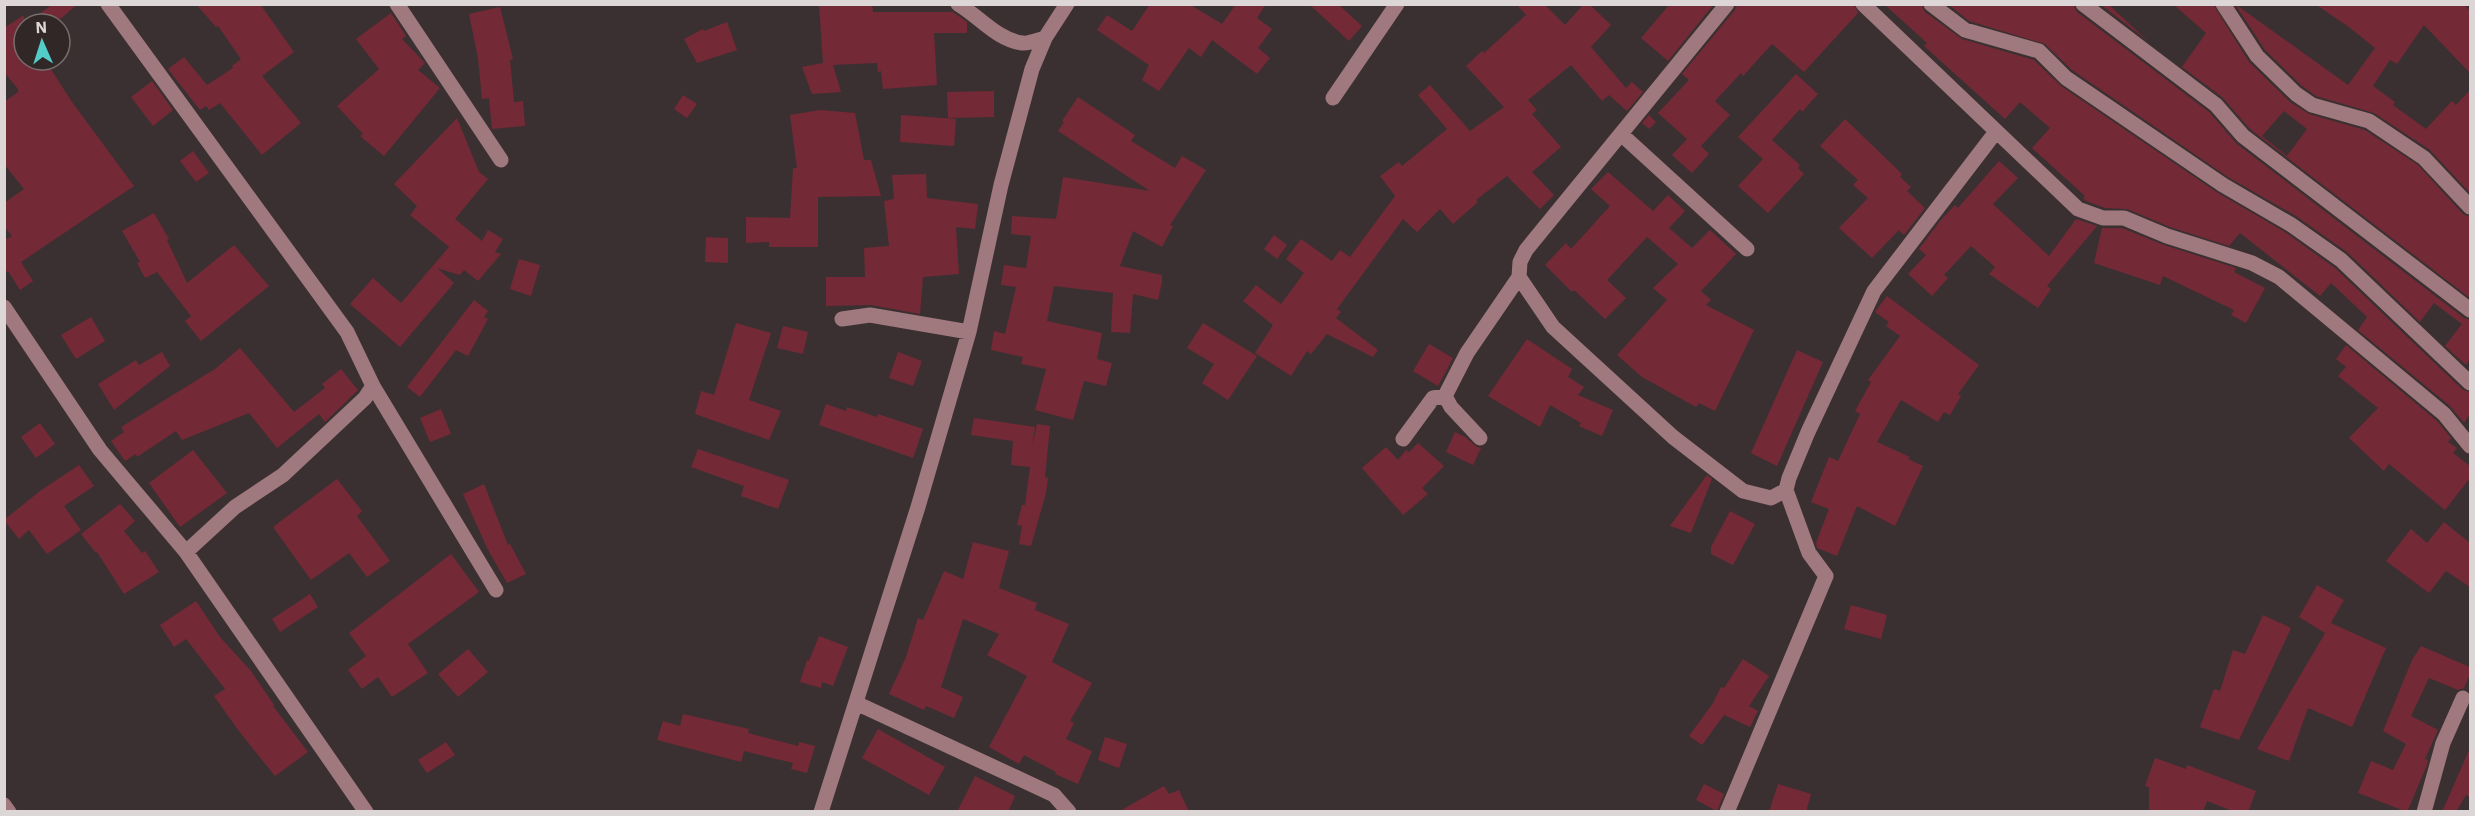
<svg xmlns="http://www.w3.org/2000/svg" width="2475" height="816" viewBox="0 0 2475 816" font-family="'IBM Plex Sans',sans-serif">
<rect width="100%" height="100%" fill="#3b3031"/>
<path fill="#742936" fill-rule="evenodd" d="M53,4h25l-24,20h-29z
M196,4h64l34,48 -32,24 39,47 -39,32 -42,-52 -11,7 -3,-4 -6,4 -32,-41 16,-12 23,28 26,-17 -1,-2 9,-7 -23,-33 -2,1z
M819,4h53l1,8h80l14,10v11h-33l3,52 -54,4 -2,-18 -3,1 -1,-9 -44,2 8,27 -29,2 -10,-27 21,-4z
M1150,4h39l33,20 14,-20h30l-9,14 15,11 -14,19 12,10 -13,16 -45,-34 -11,17 -12,-9 -30,43 -17,-11 7,-15 -52,-35 10,-15 25,16z
M1309,4h29l24,22 -13,15z
M1516,4h28l21,21 19,-21h5l22,21 -20,22 35,41 6,-6 11,10 -16,19 -18,-16 -7,6 -31,-36 -43,35 9,10 -5,4 29,33 -29,25 22,23 -14,14 -33,-33 -31,24 2,2 -25,22 -13,-15 -23,23 -14,-13 -66,90 4,3 -5,6 42,32 -5,7 -46,-23 -16,20 -4,-3 -16,25 -36,-23 18,-28 -30,-24 13,-16 25,19 23,-31 -18,-14 15,-20 31,22 8,-11 10,7 45,-61 -15,-20 19,-14 3,4 45,-37 -29,-34 12,-10 40,46 34,-24 -38,-41 16,-15 2,2 42,-38z
M1670,4h44l-46,57 -27,-23z
M1737,4h117l4,9 -54,59 -32,-28 -29,32 -2,-3 -26,28 15,14 -29,31 8,8 -17,19 -20,-18 15,-16 -29,-26 31,-33 -7,-6 53,-64z
M1884,4h37l4,8 37,27 72,21 27,26 157,107 67,39 50,36 128,122 7,2v22l-6,9 -14,-17 -92,-76 9,-13 -36,-34 -11,13 -80,-63 -11,13 -59,-19 -43,-18 -22,-1 -19,-7 -3,-3 2,-2 -53,-48 18,-20 -30,-26 -15,17 -81,-73 3,-3z
M1948,4h125l4,8 132,100 28,32 227,174 6,2v39l-4,6 -21,-19 17,-22 -28,-21 -14,19 -73,-70 -51,-36 -68,-39 -156,-107 -27,-26 -76,-23z
M2100,4h8l40,37z
M2173,4h40l36,58 41,40 19,12 56,16 53,35 45,49 7,3v81l-220,-169 -28,-32 -40,-30 24,-34zM2284,111l23,18 -20,27 -25,-20z
M2235,4l113,81 27,-37 -26,-21 -34,-23h149l6,7v62l-46,-48 -27,39 -7,-4 -17,26 22,16 -2,3 33,24 26,-28 4,4 14,-15v103l-40,-43 -56,-37 -58,-17 -14,-10 -37,-36z
M500,7l13,52 -3,1 4,42 9,-1 2,25 -33,3 -3,-31 -7,1 -4,-41 -9,-44z
M391,13l15,23 -4,3 23,24 -7,7 22,18 -56,68 -24,-20 3,-2 -26,-28 42,-37 -23,-30z
M24,15v45h21l27,42 62,84 -113,76 12,19 -13,9 -12,-19 -4,2v-38l3,4 5,-3 -8,-10v-23l20,-14 -20,-25v-62l14,-10v-3l-14,-17v-44z
M727,22l10,28 -40,13 -13,-24 19,-10 1,2z
M1796,74l22,20 -16,18 -2,-3 -28,31 28,25 -2,3 6,6 -36,39 -30,-27 25,-27 -25,-22z
M152,81l21,29 -20,16 -22,-29z
M994,91v26l-46,1 -1,-26z
M683,95l14,9 -10,14 -13,-9z
M1078,97l57,38 -4,6 44,27 7,-12 24,14 -36,55 3,1 -11,21 -29,-16 -13,35 42,9v7l-4,18 -25,-6 -3,39 -19,-1 2,-39 -59,-7 -7,35 55,12 -5,26 15,4 -6,23 -22,-5 -11,39 -38,-10 11,-41 -25,-5 2,-7 -32,-7 3,-19 11,3 11,-47 -15,-2 3,-20 22,3 5,-32 -20,-2 1,-18 44,3 7,-42 87,14 -92,-60 6,-9 -2,-1z
M820,110l35,3 9,47h7l10,36 -63,1v50h-49v-5l-23,1v-26l44,1 3,-50h4l-7,-53z
M901,115l55,4 -2,27 -54,-4z
M1649,115l7,7 -7,7 -7,-6z
M457,118l22,54 9,7 -33,40 27,22 6,-11 15,9 -8,13 6,2 -23,27 -14,-11 -4,5 -23,-7 17,15 -54,64 -50,-43 23,-26 28,25 48,-56 -39,-32 7,-9 -23,-22z
M1845,119l57,55 -2,3 11,10 -4,4 18,17 -21,27 -5,-5 -27,28 -33,-30 29,-30 -15,-13 5,-5 -38,-34z
M193,151l16,22 -13,9 -16,-21z
M1999,161l19,17 -25,26 56,52 27,-37 21,7 -50,60 4,3 -13,19 -49,-34 6,-7 -24,-21 -27,29 4,3 -16,18 -24,-22 18,-19 -7,-6 21,-28 15,-16 3,3z
M1608,172l45,39 15,-16 17,16 -16,17 23,20 18,-18 26,24 -35,37 10,9 -5,5 48,25 -39,81 -16,-8 -3,4 -54,-30 -25,-22 50,-55 -14,-12 25,-24 -31,-27 -40,43 19,18 -21,21 -31,-29 -2,2 -27,-27 21,-22 5,6 39,-43 -19,-17z
M926,174l1,24 51,6 -3,25 -19,-2 3,47 -36,3 -3,37 -49,-9 -45,1v-29h39l-1,-29 25,-2 -5,-45 10,-2 -2,-24z
M154,213l15,26 -2,1 20,43 47,-38 35,41 -68,55 -16,-20 6,-5 -34,-44 -12,6 -8,-15 3,-1 -18,-31z
M2102,228h20l42,17 72,23 -2,4 31,16 -19,35 -15,-8 3,-5 -71,-34 -3,9 -66,-22z
M1274,235l13,10 -10,14 -13,-10z
M706,237l22,1v25l-23,-1z
M519,259l21,6 -9,31 -21,-7z
M1887,296l92,69 -21,29 3,2 -11,19 -6,-3 -6,10 -37,-22 -24,42 33,15 -2,2 15,7 -28,60 -38,-20 -20,50 -20,-8 -1,-5 13,-34 -18,-7 18,-45 9,4 22,-47 -5,-3 16,-29 -3,-2 32,-44 -14,-10 3,-4 -14,-10z
M474,300l14,11 -4,6 4,2 -20,37 -12,-6 -36,47 -13,-10z
M91,317l14,24 -29,18 -15,-24z
M736,323l35,10 -22,67 32,11 -12,29 -74,-26 6,-23 13,4z
M1203,323l54,33 -29,44 -26,-17 12,-19 -27,-16z
M783,326l25,6 -5,22 -26,-6z
M1527,339l45,30 -4,8 16,10 -6,8 35,15 -11,26 -23,-10 2,-3 -31,-18 -10,22 -52,-31z
M1429,344l24,14 -15,28 -25,-15z
M2346,345l91,76 14,17 -3,4 9,6 -4,5 17,13v12l-25,32 -56,-46 -5,7 -35,-33 29,-30 -40,-32 8,-9 -10,-8z
M240,348l54,64 31,-24 -3,-4 19,-15 17,21 -33,32 -6,-8 -42,34 -28,-35 -67,27 -6,-9 -39,26 -1,-3 -11,7 -14,-20 13,-9 -3,-5 94,-58z
M1797,350l26,12 -46,104 -26,-13z
M162,352l8,14 -56,44 -16,-26 38,-24 3,5z
M898,352l24,9 -9,25 -24,-8z
M826,404l20,7 1,-4 30,10 1,-3 45,15 -10,29 -94,-33z
M441,409l10,25 -21,8 -10,-24z
M974,418l61,9 -3,20 5,-23 13,2 -5,51 3,1 -2,15 -15,53 -12,-2 3,-18 -5,-1 5,-20h3l5,-38 -19,-2 2,-24 -42,-6z
M40,423l15,21 -19,14 -15,-21z
M1455,432l10,5 12,10 4,1 -8,17 -27,-13z
M1418,443l26,23 -22,22 6,6 -25,21 -41,-47 24,-21 12,13 8,-10 3,2z
M698,449l91,31 -11,29 -37,-13 3,-10 -53,-19z
M193,450l34,43 -47,34 -31,-44z
M79,465l15,21 -30,20 17,24 -34,24 -18,-24 -10,9 -15,-19 36,-29z
M1707,475l5,4 -21,54 -21,-7z
M337,479l25,32 -5,5 33,45 -23,16 -18,-24 -38,27 -38,-53z
M484,484l24,61 2,-1 16,30 -19,9 -20,-35 -24,-54z
M120,504l15,17 -11,10 18,22 3,-2 14,21 -35,22 -27,-42 -1,1 -15,-19z
M1730,511l25,13 -22,41 -22,-11v-7z
M2444,522l26,21v44l-24,-16 -17,22 -43,-32 25,-32 16,14z
M973,542l36,9 -10,37 38,15 -2,7 34,14 -17,38 40,21 -22,38 4,2 -8,16 26,12 -14,33 -23,-10 1,-2 -32,-17 -5,9 -30,-17 38,-71 -40,-21 12,-21 -36,-15 -22,68 22,10 -9,21 -28,-12 -2,4 -35,-16 17,-37 12,-39 5,2 21,-49 19,8z
M451,554l28,38 -71,52 20,29 -36,24 -14,-20 -16,12 -14,-19 18,-14 -17,-23z
M2317,585l27,15 -19,33 -26,-16z
M310,594l8,13 -38,25 -8,-13z
M196,601l24,36 31,34 23,34 -1,1 35,46 -33,24 -37,-46 -24,-34 11,-7 -39,-50 -12,8 -14,-22z
M1851,605l36,10 -6,24 -37,-10z
M2263,615l28,13 -52,112 -39,-13 14,-38 6,2 13,-41 12,4z
M2331,623l55,25 -34,79 -44,-19 -19,53 -32,-12z
M819,636l29,11 -15,39 -11,-4 -1,6 -21,-6 7,-22 2,1z
M2421,646l49,21v7l-6,14 -6,2 -29,-12 -18,38 27,14 -13,29 3,1 -1,5 -19,45h-6l-44,-17 13,-32 22,9 13,-26 -23,-13 29,-71z
M468,649l20,23 -30,25 -20,-23z
M1743,659l26,17 -20,30 9,5 -8,16 -26,-12 -22,30 -13,-9 24,-33 8,-16 3,1z
M683,714l66,15 -1,4 50,13 1,-4 16,4 -8,27 -16,-4 2,-6 -49,-12 -3,11 -84,-22 6,-19 17,5z
M878,729l67,38 -16,28 -67,-37z
M1105,737l22,7 -8,24 -21,-8z
M446,742l9,13 -28,18 -9,-13z
M2470,748v49l-4,-2 -10,17h-14z
M2155,758l31,11 1,-4 69,26 -8,21h-13l-28,-11 -4,11h-54v-25l-4,-1z
M975,776l40,20 -7,16h-51z
M1704,784l20,10 -7,17 -21,-11z
M1778,784l33,10 -5,18h-37z
M1164,786l5,8 10,-4 10,22h-71z"/>
<g fill="none" stroke-linecap="round" stroke-linejoin="round">
<path stroke="#9f797d" stroke-width="15" d="M108,4l239,328 26,54 -8,12 -82,77 -48,32 -49,45
M397,4l104,156
M958,4c22,13 38,35 64,39 7,1 16,-3 23,-5
M1727,4l-201,246 -6,12 -1,15 34,50 120,110 70,54 28,7 15,-8
M1863,4l215,205 25,9h21l43,18 85,27 27,14 165,137 26,32
M1931,4l34,26 74,21 27,27 157,107 67,39 51,36 129,123
M2083,4l133,101 27,31 227,174
M2223,4l34,52 39,38 16,11 57,16 55,37 46,49
M1333,98l64,-94
M1621,134l126,115
M4,307l96,143 86,102 180,260
M842,319l28,-4 99,17
M373,386l123,204
M1480,438l-29,-31 -6,-11 22,-43 52,-76
M1403,439l30,-41 12,-2
M856,703l198,92 15,17
M4,805l5,7
M821,812l97,-305 51,-175 32,-147 31,-116 13,-31 22,-34
M1727,812l99,-236 -17,-23 -23,-63 3,-12 19,-46 66,-141 121,-158
M2424,812l19,-69 20,-45"/>
</g>
<rect width="2475" height="816" fill="none" stroke="#ddd6d6" stroke-width="12"/>
<g transform="translate(42 42) rotate(357)"><circle r="28" fill="#312727" stroke="#766d6d" stroke-width="1.5"/>
<path d="M0-4.5L10 22L0 15L-10 22Z" fill="#53cdca"/>
<text y="-9" font-size="16" font-weight="bold" text-anchor="middle" fill="#ddd6d6">N</text>
</g>
</svg>
